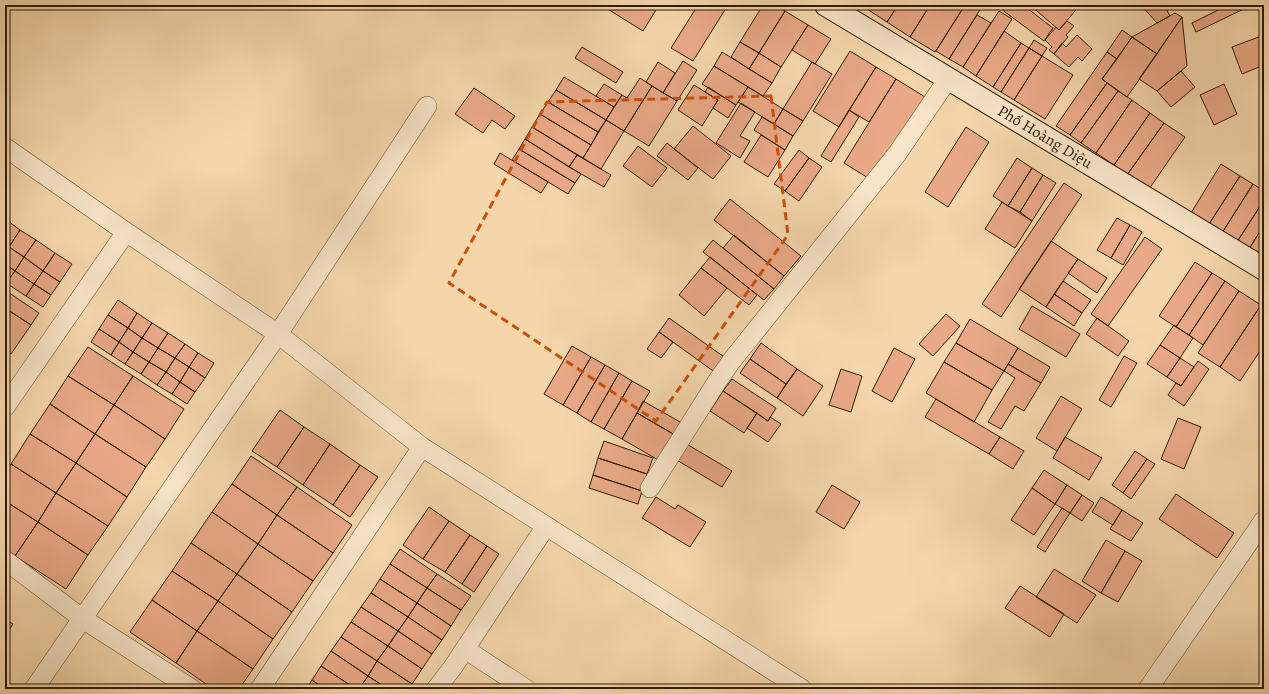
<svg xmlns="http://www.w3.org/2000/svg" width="1269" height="694" viewBox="0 0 1269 694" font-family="Alegreya,serif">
<rect width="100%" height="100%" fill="#f5d6ab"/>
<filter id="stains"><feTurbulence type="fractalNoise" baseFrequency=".005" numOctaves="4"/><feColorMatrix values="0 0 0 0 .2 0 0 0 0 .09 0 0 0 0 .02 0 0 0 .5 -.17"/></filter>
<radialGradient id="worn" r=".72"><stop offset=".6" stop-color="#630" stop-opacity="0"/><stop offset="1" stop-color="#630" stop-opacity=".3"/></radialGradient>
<path fill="#e9a986" stroke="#2e1b03" d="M608,5h51l-16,26 -37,-23z
M698,5h30l-35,56 -22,-13z
M763,5h13l9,6 -26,42 -19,-11z
M870,5h28l-11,17 -20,-13z
M898,5h32l-20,32 -23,-15z
M930,5h35l-30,47 -25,-15z
M965,5h18l-34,54 -13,-8z
M998,5h25l30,23 -9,13 -47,-35z
M1030,5h50l-21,25z
M1141,5h23l6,11 -13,7z
M1228,5h24l-56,27 -4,-9z
M785,11l23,14 -27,42 -22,-14z
M999,11l13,8 -36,57 -13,-9z
M1175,13l7,4 -25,37 -25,-17z
M977,15l14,8 -28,44 -14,-8z
M1182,17l5,49 -30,25 -18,-12z
M1067,21l7,5 -8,9 2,2 -14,17 -5,-4 3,-3 -7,-7 11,-13 3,3z
M808,25l23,14 -16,25 -23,-14z
M1122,30l10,7 -15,22 -10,-7z
M1004,31l17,12 -28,44 -17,-11z
M1077,35l15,14 -10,12 -4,-4 -9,10 -15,-13 8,-11 4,4z
M1264,35v30l-22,9 -10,-27z
M1132,37l25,17 -30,43 -25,-18z
M1034,40l13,8 -5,8 -13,-8z
M740,42l19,11 -10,16 -18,-12z
M1021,43l8,5 -28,44 -8,-5z
M582,47l41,25 -7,11 -41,-25z
M1029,48l13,8 -28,44 -13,-8z
M850,51l26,16 -37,60 -26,-16z
M722,52l50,31 -9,13 -49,-30z
M1107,52l10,7 -15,20 5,4 -37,52 -14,-9z
M759,53l22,14 -9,16 -23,-14z
M1042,56l31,19 -28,44 -31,-19z
M683,61l14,9 -20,31 -14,-8z
M658,62l17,11 -12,20 -17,-11z
M812,62l20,12 -29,47 -20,-12z
M714,66l34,21 -12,18 -34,-21z
M876,67l20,12 -27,43 -20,-12z
M1181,71l14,16 -24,20 -14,-16z
M564,77l50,30 -8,13 -50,-30z
M640,78l12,8 -28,45 -18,-11 16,-25 5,3z
M896,79l29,18 -52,84 -29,-18z
M1107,83l11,8 -37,52 -11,-8z
M604,84l18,11 -8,12 -18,-11z
M1224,84l13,30 -23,11 -14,-30z
M694,85l24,15 -16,26 -24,-16z
M652,86l25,15 -28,45 -25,-15z
M708,87l28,18 -8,13 -15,-10 5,-8 -13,-8z
M748,87l35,22 -9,15 -36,-22z
M474,88l41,28 -10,13 -13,-9 -9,13 -28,-19z
M556,90l50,30 -8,12 -50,-30z
M1118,91l14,9 -36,53 -15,-10z
M1132,100l18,13 -36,52 -18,-12z
M548,102l50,30 -7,13 -51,-31z
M741,103l14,9 -15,24 10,5 -10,17 -24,-15z
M783,109l20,12 -10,15 -19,-12z
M849,110l10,7 -28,45 -10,-6z
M1150,113l14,10 -37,52 -13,-10z
M540,114l51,31 -8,13 -51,-31z
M762,117l31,19 -8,14 -31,-20z
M606,120l18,11 -23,38 -18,-11z
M1164,123l21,14 -36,52 -22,-14z
M693,126l38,30 -18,23 -39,-30z
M532,127l45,28 -8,12 -44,-28z
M966,127l23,15 -41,65 -23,-15z
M761,135l24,15 -17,27 -24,-15z
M525,139l56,35 -6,9 -56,-34z
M667,143l31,25 -10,12 -31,-24z
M638,146l29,22 -15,19 -29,-21z
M519,149l56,34 -7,11 -56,-34z
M799,150l10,8 -24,33 -11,-7z
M500,153l48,29 -7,11 -47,-29z
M577,155l34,20 -7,12 -35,-20z
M809,158l13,9 -23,34 -14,-10z
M1017,158l15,10 -24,38 -15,-10z
M1221,164l19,12 -31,48 -18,-11z
M1032,168l11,7 -23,37 -12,-6z
M1043,175l13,8 -24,38 -12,-9z
M1240,176l13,8 -31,49 -13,-9z
M1064,183l18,12 -81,122 -19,-13z
M1253,184l11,7v9l-27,42 -15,-9z
M730,199l71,57 -17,20 -70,-56z
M1264,200v25l-15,24 -12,-7z
M1002,202l30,19 -17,27 -30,-19z
M1117,218l13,7 -19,33 -14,-8z
M8,221l12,9 -11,17 -4,-2v-19z
M1130,225l12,7 -19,33 -12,-7z
M1264,225v21l-6,9 -9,-6z
M20,230l16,10 -12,17 -15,-10z
M734,235l50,41 -10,13 -51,-41z
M1145,237l17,12 -54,77 -17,-12z
M36,240l19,13 -12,18 -19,-14z
M713,240l61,49 -10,11 -61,-48z
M1051,241l27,18 -32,48 -27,-18z
M9,247l15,10 -9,14 -10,-7v-11z
M55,253l17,11 -12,18 -17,-11z
M24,257l19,14 -9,13 -19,-13z
M710,257l47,38 -8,10 -48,-37z
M1078,259l29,19 -10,15 -29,-20z
M1195,262l17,11 -36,54 -17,-11z
M5,264l10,7 -9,12 -1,-1z
M701,268l26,20 -23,28 -25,-21z
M15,271l19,13 -8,12 -20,-13z
M43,271l17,11 -9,13 -17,-11z
M1212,273l13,8 -36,54 -13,-8z
M1063,281l28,19 -9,13 -28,-19z
M1225,281l14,10 -36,54 -14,-10z
M34,284l17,11 -8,12 -17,-11z
M5,290l34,23 -8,12 -26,-17z
M1239,291l22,14 -41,62 -22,-14z
M1054,294l28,19 -8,13 -28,-19z
M118,300l19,13 -9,15 -20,-13z
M1261,305l3,2v38l-24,36 -20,-14z
M1032,306l48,28 -14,23 -47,-28z
M5,308l26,17 -20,29 -6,-4z
M137,313l15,10 -10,15 -14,-10z
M946,314l14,12 -27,30 -14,-12z
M108,315l20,13 -9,14 -20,-13z
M669,318l58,41 -11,14 -57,-41z
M1097,318l32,23 -11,15 -32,-22z
M970,319l48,29 -14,23 -48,-28z
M152,323l16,10 -10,15 -16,-10z
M1174,325l19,13 -13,20 -20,-13z
M128,328l14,10 -9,14 -14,-10z
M99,329l20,13 -8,13 -20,-13z
M659,332l14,10 -12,16 -14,-9z
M168,333l17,11 -10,14 -17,-10z
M142,338l16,10 -9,14 -16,-10z
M119,342l14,10 -8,12 -14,-9z
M761,343l36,26 -11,15 -36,-25z
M956,343l48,28 -12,19 -48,-28z
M185,344l13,9 -9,14 -14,-9z
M1160,345l20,13 -13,19 -20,-13z
M572,346l19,11 -28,48 -19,-11z
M88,347l45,29 -19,29 -46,-29z
M158,348l17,10 -9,14 -17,-10z
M894,348l21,11 -23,43 -20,-11z
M1018,348l32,19 -9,16 -33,-19z
M133,352l16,10 -8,12 -16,-10z
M198,353l16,10 -9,15 -16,-11z
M1124,356l13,7 -26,44 -12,-7z
M591,357l14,8 -28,48 -14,-8z
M175,358l14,9 -9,15 -14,-10z
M1180,358l14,9 -13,19 -14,-9z
M750,359l36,25 -9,14 -37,-25z
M1198,361l11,8 -25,37 -16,-11 8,-12 5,3z
M149,362l17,10 -9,13 -16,-11z
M944,362l48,28 -18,32 -48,-29z
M1008,364l33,19 -17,28 -9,-5 -14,23 -13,-7 27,-44 -11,-7z
M605,365l14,8 -28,49 -14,-9z
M189,367l16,11 -10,14 -15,-10z
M797,369l26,17 -20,30 -26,-18z
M841,369l21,7 -11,36 -22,-7z
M166,372l14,10 -8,12 -15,-9z
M619,373l13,8 -28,48 -13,-7z
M68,376l46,29 -19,29 -45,-30z
M133,376l51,33 -19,30 -51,-34z
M732,379l44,29 -8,13 -45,-30z
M632,381l18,10 -28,48 -18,-10z
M180,382l15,10 -8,12 -15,-10z
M723,391l34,22 -13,20 -34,-22z
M1061,396l21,13 -25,42 -21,-13z
M936,399l64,38 -11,17 -64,-37z
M643,401l39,22 -7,12 -38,-22z
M50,404l45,30 -19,29 -46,-29z
M114,405l51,34 -19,28 -51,-33z
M280,410l24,17 -27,40 -25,-16z
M637,413l38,22 -15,26 -38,-22z
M757,413l11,8 2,-4 11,7 -13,18 -21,-14z
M1178,418l23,9 -17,42 -23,-10z
M304,427l26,17 -27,41 -26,-18z
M30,434l46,29 -20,30 -45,-29z
M95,434l51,33 -19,30 -51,-34z
M1000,437l24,14 -11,18 -24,-15z
M1065,437l37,21 -13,22 -36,-22z
M604,441l49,17 -6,16 -49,-16z
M685,443l47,28 -10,16 -47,-28z
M330,444l30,21 -27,40 -30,-20z
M1135,451l12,8 -24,34 -11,-8z
M251,456l46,31 -20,28 -45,-31z
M598,458l49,16 -5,17 -49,-16z
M1147,459l8,5 -24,35 -8,-6z
M76,463l51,34 -19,29 -52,-33z
M11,464l45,29 -18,29 -33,-21v-28z
M360,465l18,12 -28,40 -17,-12z
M1044,470l23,15 -12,19 -23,-16z
M593,475l49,16 -4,13 -49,-16z
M232,484l45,31 -19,29 -46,-32z
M832,485l28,17 -16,27 -28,-17z
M1067,485l15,10 -12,18 -15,-9z
M297,487l55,38 -19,28 -56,-38z
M1032,488l23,16 -21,31 -23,-15z
M56,493l52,33 -20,29 -50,-33z
M1176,494l58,39 -17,25 -58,-39z
M1082,495l12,8 -12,18 -12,-8z
M656,497l19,12 3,-4 28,17 -16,25 -48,-29z
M1101,497l21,13 -9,15 -21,-13z
M5,501l33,21 -23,34 -10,-7z
M429,507l20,14 -26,38 -20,-14z
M1062,508l8,5 -25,39 -8,-5z
M1122,510l21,13 -12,18 -21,-12z
M212,512l46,32 -21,30 -46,-31z
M277,515l56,38 -20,28 -55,-37z
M449,521l21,14 -25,37 -22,-13z
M38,522l50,33 -22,34 -51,-33z
M470,535l17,11 -25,38 -17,-12z
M1106,540l19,11 -24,42 -19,-12z
M191,543l46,31 -19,27 -46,-30z
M258,544l55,37 -21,31 -55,-38z
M487,546l12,8 -25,38 -12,-8z
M400,549l37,25 -10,14 -37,-24z
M1125,551l17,10 -24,41 -17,-9z
M390,564l37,24 -10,15 -37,-24z
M1054,569l42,26 -19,28 -41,-26z
M172,571l46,30 -21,30 -45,-31z
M237,574l55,38 -19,27 -55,-38z
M437,574l34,22 -10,14 -34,-22z
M380,579l37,24 -9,14 -37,-24z
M1020,586l44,28 -14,23 -45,-29z
M427,588l34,22 -10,16 -34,-23z
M371,593l37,24 -10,14 -37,-24z
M152,600l45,31 -21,32 -46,-31z
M218,601l55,38 -20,30 -56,-38z
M417,603l34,23 -9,14 -34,-23z
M361,607l37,24 -10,15 -37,-24z
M408,617l34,23 -10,14 -34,-23z
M5,619l8,5 -8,12z
M351,622l37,24 -11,15 -36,-24z
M197,631l56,38 -14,20h-26l-37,-26z
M398,631l34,23 -10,15 -34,-23z
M341,637l36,24 -9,15 -37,-25z
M388,646l34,23 -10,15 -35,-23z
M331,651l37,25 -9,13h-3l-35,-23z
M377,661l35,23 -4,5h-20l-20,-13z
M321,666l35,23h-31l-13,-9z
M368,676l20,13h-29z
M312,680l13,9h-19z"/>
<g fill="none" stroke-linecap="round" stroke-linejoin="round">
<defs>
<path id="minor" d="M5,150l1,-2 120,84 152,102 144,113 380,242
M5,407l121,-175
M650,488l68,-108 15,-21 164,-205 51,-75
M5,560l78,59 109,70
M465,649l61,40
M34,689l244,-355 149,-228
M260,689l162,-242
M436,689l17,-22 93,-141
M1148,689l116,-169"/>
<path id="secondary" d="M826,5l438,264"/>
</defs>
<use href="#minor" stroke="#604a2d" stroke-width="20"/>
<use href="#secondary" stroke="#2e1b03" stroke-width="24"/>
<use href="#minor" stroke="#f8e4c8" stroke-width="19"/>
<use href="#secondary" stroke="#f8e4c8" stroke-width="22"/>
</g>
<path fill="none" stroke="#cc500b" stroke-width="3" stroke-dasharray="8 5" stroke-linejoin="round" d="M771,96l17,139 -132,186 -207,-138 98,-181z"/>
<g text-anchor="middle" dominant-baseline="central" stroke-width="3" stroke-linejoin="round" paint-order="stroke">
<g font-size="16" fill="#2e1b03" stroke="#f8e4c8">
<text transform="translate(1045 137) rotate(31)">Phố Hoàng Diệu</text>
</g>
</g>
<rect width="1269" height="694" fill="none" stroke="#f5d6ab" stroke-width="20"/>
<rect x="6" y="6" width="1257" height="682" fill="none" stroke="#2e1b03" stroke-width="2"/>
<rect x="10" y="10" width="1249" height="674" fill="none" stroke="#2e1b03"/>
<rect width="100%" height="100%" filter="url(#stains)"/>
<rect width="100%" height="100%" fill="url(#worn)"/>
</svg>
